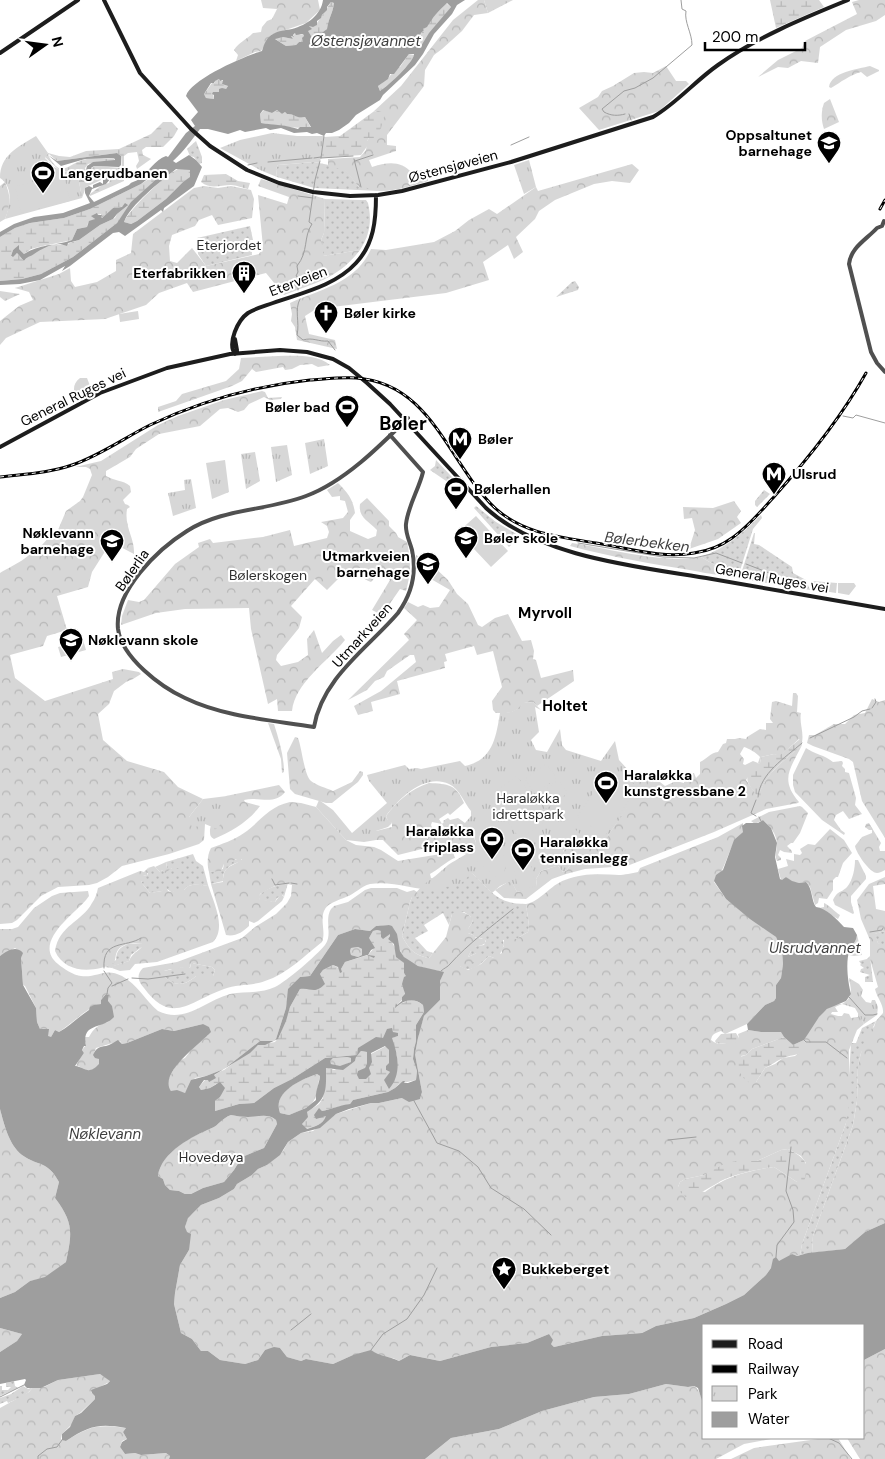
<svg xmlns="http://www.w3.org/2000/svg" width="885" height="1459" viewBox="0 0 885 1459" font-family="'DM Sans',sans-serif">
<defs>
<pattern id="grass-dots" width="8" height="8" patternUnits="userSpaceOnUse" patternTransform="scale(1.25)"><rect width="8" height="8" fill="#d7d7d7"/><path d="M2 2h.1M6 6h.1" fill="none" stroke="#b7b7b7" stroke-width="1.8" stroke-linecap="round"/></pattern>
<pattern id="forest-crowns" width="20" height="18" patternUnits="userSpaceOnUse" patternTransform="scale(1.25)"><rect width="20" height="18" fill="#d7d7d7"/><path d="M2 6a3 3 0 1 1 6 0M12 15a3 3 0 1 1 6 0" fill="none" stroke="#b7b7b7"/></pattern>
<pattern id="wetland-marsh" width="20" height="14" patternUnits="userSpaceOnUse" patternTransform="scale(1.25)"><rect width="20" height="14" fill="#d7d7d7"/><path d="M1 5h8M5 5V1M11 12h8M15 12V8" fill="none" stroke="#b7b7b7"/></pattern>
<pattern id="park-tufts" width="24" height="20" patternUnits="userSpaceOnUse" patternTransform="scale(1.25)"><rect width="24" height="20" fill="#d7d7d7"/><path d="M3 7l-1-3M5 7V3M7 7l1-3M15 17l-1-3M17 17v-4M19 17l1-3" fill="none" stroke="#b7b7b7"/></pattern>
</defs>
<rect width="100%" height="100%" fill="#fff"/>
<path fill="url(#grass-dots)" d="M196,141l6,16v6l-3,1 -5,-7 -4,-1 -3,-7z
M314,162l30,6 15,19h11l9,4 -65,-3 -37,-11 -1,-8 2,-4z
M325,199l36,1h5l2,3c4,17 2,32 -8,47l-37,6v-12l-2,-4 3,-7z
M250,226l3,14h-3l2,15 -46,11 -8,-12 -1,-16z
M575,281l4,6 -1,3 -22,7 16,-15z
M436,460l29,31v5l-2,1 -11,-12 -22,-15 5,-4z
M764,490l6,4 -13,13 -2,-2v-4z
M476,506l20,16 22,13 -2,3 -6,3 1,4 -2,2 -35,-39z
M761,515l1,3 -9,11 -15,48 -8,-2 4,-1 -6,-5 -8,-1 -19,-11c25,-9 42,-24 60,-42z
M754,533h1l-1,11 5,1 33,22 1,6 13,7 4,10 -69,-11v-5z
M193,854l3,7 7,5 5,19c-9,1 -18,-3 -24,5l-13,2 -4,-3 -5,2 -12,2 -9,-11 2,-1v-6l4,1 2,-8h-1l6,-2 6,6 3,-2 2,2 7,-4h7h-12l-1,-6z
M241,858v3c-11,4 -19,8 -18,20l-12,3 -2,-12 14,-3 1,-5c7,0 10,-5 17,-6z
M472,873c20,18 24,31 54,31l3,22 -1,6 -12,7 -13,1 1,5 -4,9 -6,4 -5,-2c-8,8 -19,19 -29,10l17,-13 -9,4 3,-6v-4l13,-2 2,-4 -4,-3 -3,1 1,-3 -6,2 -1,-3 -5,-2v-4l5,-8 -3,-5 -6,-4 -12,2 -3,11 -6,-12 -19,12 4,6 -13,7 12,13 6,2 -4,5c-15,-3 -20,-9 -27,-22l8,-34 2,-5 11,-12z
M288,883l-4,14 -1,-2 -6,3 -2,4 -15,-2 -2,-3c6,-9 20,-12 30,-14z
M885,931v14l-2,1 -5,-3 -4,-9z
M128,944h15v2l-12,9 -2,6 -15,5 -2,2 -7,-1 11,-7c0,-9 4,-13 12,-16z
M870,956l3,26h-8v-5l5,-2 -10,-3 1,-3 3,-1 -4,-3 1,-1 -2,-3 8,-2z
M191,963l21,4 3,3 -2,6h-17c-10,9 -21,12 -32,0v-5l17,-4 9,1z
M876,1021l-15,32 -3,12 -1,36 -4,24 -40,111 -1,17 -12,2 2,-11 44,-121 5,-80h5l6,-15z
M14,1381l1,5 3,2 -18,8v-10h2v4h6l3,-3h-5v-4z
M23,1386l5,3 5,-2c-6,9 -16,12 -25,16l-1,-2 -7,3v-6l11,-4z"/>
<path fill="url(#forest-crowns)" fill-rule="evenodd" d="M261,0h57l2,10 -14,13 -35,12 -10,16 -6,1 -19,9 2,-6 -4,-5c5,-8 12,-10 19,-17l8,-1 1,-5 5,-6 5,-2 5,-10 -14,-1z
M478,0h6l4,13 -14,2 -12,16 -20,18 -8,6 -9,15 -1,16 -37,49v10l9,1v5l-27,9 3,7c15,-5 29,-7 40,6l10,-3 6,5v6c-12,4 -37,11 -49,10 -6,-1 -12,-4 -20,-4l-15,-18 -10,-1 -6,-3v-6l32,-2 6,-7 1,-9 2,-3 4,-1 5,-26 -5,1 28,-26 52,-66z
M859,0h26v15l-9,6 -30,9 -26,17 -2,16 -17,-2 -13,7 -10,-1 -20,10 20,-17 24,-12 3,-7 52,-27 -5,-12z
M666,66l10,15h10l3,3 -30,27 -60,19 -20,-22 19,-11 4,-6 11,-5 21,-13 10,-1 9,1z
M870,66l9,4v1l-12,6 -6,-5c-11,3 -20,10 -30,16l-2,-1c2,-15 29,-18 41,-21z
M830,99l9,23 -15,7c-3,-9 -3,-17 0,-26z
M632,164l7,6 -9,13 -18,-2 -18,3 -39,16 -16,11 -4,8 -19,18 7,15 -9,7 -6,-14 -25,17 6,18 -43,13 -130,16 -11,7 4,18 26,6 2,9 -40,-9 -2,-13 -4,-6 1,-7 -2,-11c31,-14 66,-20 81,-54l15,1 48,-8 21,-11 14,-11 20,-11 8,5 39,-27 2,4z
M261,179l64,20 -1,34 -3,7 2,4v12l37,-6c-21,28 -45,33 -76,45l-18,-22 -73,19 -6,-9 -28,10 -13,12 -41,14 -65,3 -34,16 -6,7v-24l19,-15 14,-6 -4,-8 -14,-4 44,-14 11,-6 1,13 4,6 22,-5 19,-11v-11l15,-7 2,-19 61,-46 10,-2 14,2 13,-2 20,4 3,9 -2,19 -34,7 -6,-10 -13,5 -4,6 -23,9 -3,11 1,15 7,2 15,-15 14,18 53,-12 4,-7 -5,-52 29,9 2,-7 -31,-11z
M5,182c6,15 6,22 0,37l-5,3v-36z
M278,356c16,0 39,-2 52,9l-12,2 -6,-3 -12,1 -8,4 -7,1 -2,-3 -27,5 -4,-3 -10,12 -10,5 -74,26v-5l18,-6 6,-7 44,-13 13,-12 2,-11z
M262,391l3,1 3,6 14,-1 -1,2 -11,1 -6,-3 -15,7 -5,6 -6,2 -10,-4 -8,1 -20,17 -41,8 -23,15 -6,8 -24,14v5c8,5 17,4 24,10l1,6 -8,8 2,4 3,1 2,2 -3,2c-3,18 8,29 7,45l-23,-12 -19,30 -4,15 -31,9 10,34 -20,6 -4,10 -33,9 5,23 30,23 68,-22 -1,-7 11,-3 16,3 2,2 -8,5 -7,3 -12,9 -5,13 -11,10 5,26 24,21 37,11 14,15 25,12 -14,18 16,7 -1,16 -5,4 -30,10 -47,12 -14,11 -11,6 -8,2 -31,2 -17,9 -24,24 -5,3 -12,1v-351c10,-6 30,-15 35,-25l7,-3 8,-9 8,-6 8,-19 14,-10 3,-4 9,-22 -2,-6 -4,-2h-11l26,-6 57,-36 20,-9 46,-16z
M338,483c10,10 15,16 17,30l-5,7v11l18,8 8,-3 1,-6c-8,-9 -19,-12 -17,-26l7,-6 22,23v5l7,7 2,4 9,5c4,18 4,32 -1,49l-6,-2 -18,26 -10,-5 18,-30 -10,-8 -9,10c-9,-3 -13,-10 -22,-14l-22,22 -12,-11 -24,27 11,11 -3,11 -22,27 -1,5 5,6 17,-4 10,-7 -1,-16 7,-9 8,23 11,-12 8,-6 4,5c-17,21 -50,43 -53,71h-14l-1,-12 -9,5 -17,-75 -2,-21 -64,1 -29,4 -35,12 1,-9 6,-16 11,2 5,-2 31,-36 24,-17 -1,-4 12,-4 3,4 50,-6 27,-7 4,16 33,-8 2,-6 -2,-6 -6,-4 22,-4 5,-6 -3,-11 -5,-1v-4l-8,1 -5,-7z
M734,501l7,10 -4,6 4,6 -23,16 -29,10 6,-19 -3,-12 -8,1 -1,-12 30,1z
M572,543c39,6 92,21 129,14l19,11 13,3 1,3c-9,3 -29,-1 -39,-3 -42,-7 -84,-14 -125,-25z
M416,555l17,11 15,14 9,14 11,10 10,21 4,2 13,-9 13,-4 14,27 9,-1 3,11 -1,8 3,1 5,18 32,-8 1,11 -37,25 -4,-4 -9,1c-10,11 -15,10 -28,10l-3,-3 -1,-9 10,-14 -9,-36 -16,4 -3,-9 -29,8 2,7 -3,1 1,6 -48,13 3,13 -29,8 2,9 -15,4 -4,-9 27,-15 35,-29 -2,-7h-4l-23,16 -3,6 -9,4 -8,9 -19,10 61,-60 -5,-6 13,-14 -13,-12 4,-6 10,5 5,-2 7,3 9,-1 11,-17 -19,-11 -14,-14z
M793,693h3l2,3 -1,16 4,1c-2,9 3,19 1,29l-3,-3 -19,17 -6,-2 -13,3 -1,6 -3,1 -11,16 12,17c8,-25 25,-35 44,-52 -11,23 -23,34 -3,57l-1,1 -32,6 -52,23 -87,34 -42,3 -19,5 -14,5 -26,20 -22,-1 -9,-8 16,-10 6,12 20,-6 -1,-7 5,-8 15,-5h2l5,6 4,-2 6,-9 -3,-7h-5l-2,-2 2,-3h3l4,-5h6c4,-7 20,-6 29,-7l31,-46 -11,-11 2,-8 3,-1 6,6 17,1 10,8 11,-5 8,2v-2l3,-1v-5l4,1 2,-3h1l2,5 4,-4v-12c7,-3 10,-9 18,-10l5,-8 3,-1 1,-4h8l4,-1 7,1 1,-2 13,-8 6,1v-7h7l-3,-4 2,-17 4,-1 16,5zM744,747c4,1 13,6 16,10l-2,6 -5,-2 -8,4 -2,-1 1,-5 -4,-5z
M872,699l7,3 6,-2v138l-23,-37 -9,-39 -4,-3 -36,-13 -6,-3 2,-8h6l19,-11h11l9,-9 11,-2z
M268,723l6,1c5,16 10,32 10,48l-2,1 -1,-14z
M295,737l3,1c4,10 6,37 13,43 5,4 15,7 22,10l19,-9 8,-11 3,1v3l-5,7 -26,21h-6l-31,-9 -5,-5 -3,-36z
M806,748c8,6 19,7 27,14l9,-1 1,2 -1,3 3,3v3l4,1 7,25 -1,7 7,9 -13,5 -6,-8 -7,4 -2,5 7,10 4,3 -1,2 -22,-15 -27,-28 -2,-7v-10z
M429,783c19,1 27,1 35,20l-14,12 -2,-2 -9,6 3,5 -10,-2 -1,3 2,5 -7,5 -3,-3 -3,1 1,5 4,-1 3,2v-3l4,-4 8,4 5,-7 3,-2 6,6 14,-4 4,3 4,11 -3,5 -7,6 -24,-10 -44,11 -15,-15h-7v-9l16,-4v-4l-4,-2 -2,-5c11,-15 25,-27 43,-33z
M279,785l6,7c-11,14 -27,4 -41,8l1,2 15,4c-12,16 -28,25 -46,33 -3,-2 -4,-3 -4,-7 -1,-8 12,-27 16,-36z
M290,802l11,1 15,4 30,33 10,5 18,2 7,3 17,11 55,-9 2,6c-5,1 -19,13 -25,16l1,4 11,3 5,4 -3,4c-25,4 -48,-9 -74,-5 -9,2 -15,10 -24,13 -7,3 -19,6 -22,14 -4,10 2,21 -2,31 -18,14 -35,32 -57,39 -13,5 -28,3 -41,8 -34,12 -52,37 -80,-1 -6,-7 -8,-13 -1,-20l34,-6 65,-24 13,-11 21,-13 11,-11 4,-7 1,-11c-12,-4 -23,4 -32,9l-1,5 16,3 6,-8 3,3 -2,4 -24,20 -4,2 -5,-2v5c-6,6 -14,11 -23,9l-15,-51 12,-2c0,-18 9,-14 19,-23h-6l-7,6 -5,-1 -3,7 -12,1c-2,-7 -2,-17 2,-24 11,-4 23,-8 33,-15 17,-12 24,-26 46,-31zM191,963l21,4 3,3 -2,6h-17c-10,9 -20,12 -32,0v-5l7,-2 2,1h4l4,-3 8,3z
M800,806l2,1 6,6 -8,20 -7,10h-2l-4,3 5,5v2l-8,-1 -4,-2 -2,5 3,3v2l-4,1c-3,-6 0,-10 0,-16 0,-11 -7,-19 -14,-25l-8,4 -4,-3 18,-9z
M743,823v9c-13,13 -13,21 -20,36 -2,6 -7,9 -9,14l12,17 50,38 6,14 1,13 -2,14 -5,7v13l-2,3 -9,4 -18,19 -22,10 -4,-3c-6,2 -9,3 -10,9 9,8 18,2 28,-2l-1,-4 10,-4 13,2 20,-1 3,6 -32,12 -6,6 -5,1 15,26 9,-14 10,-4 8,-6 12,-2 11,-9 -2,-7c6,-13 22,-38 38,-36l-7,3 3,5h-6l-1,2 7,2h4l2,-3 5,1 2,4 7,-1v-5l6,12 -7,6 -8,20v55l-3,18 -44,121 -2,11 -5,1 -3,-2 -21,14 -5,7 -22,20 -18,9 -32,14 -38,8 -14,7 -40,3 -48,11 -3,-3 -2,-10 -22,9 -36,4 -51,14 -30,-6 -11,6 -6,-3 -40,-3 -20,9 -27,-5 -5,2 -14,-4 -7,-9 -15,2 -7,10 -13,4 -25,-4 -12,-9h-7l-9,-12 -11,-6 -7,-29 1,-11 5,-28 9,-15 -4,-23 3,-10 4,-3 9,-9 18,-7 15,-9 3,-5 15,-9 6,-6 9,-4 16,-14 5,-9 13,-9 12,-2 23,-17 35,-11h8l23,-5 18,1 2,-7 -7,-38 4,-21 5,-17 16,-16v-19l3,-9c-14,-3 -38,-6 -43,-22 -5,-14 0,-12 -11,-25l-13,1 -6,5 -15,-2 -17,6 -28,41 -10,1 -11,12 -3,19 -10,31 -2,2h-14l-36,28 -18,7 -11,2 -10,15 -14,-2 -4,-5 1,-6 10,-19 7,-3 9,-12 14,-11 -5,-11 -29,7 -12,-2 -35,14 -5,1 -2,-3c-9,2 -16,5 -24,7l-2,5 5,6 1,5c-9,10 -12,7 -22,2l-2,1 2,-6 6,-8 -2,-3 4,-5 -2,-8h5c4,-8 10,-13 19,-15 4,-7 6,-14 0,-20l1,-7 -3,-1 -5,6v4c-15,4 -28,19 -42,28l-4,-2 -4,7h-3l-3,-8h-5l-3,-7 -1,-14 -11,-22 -2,-1 -2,-27 1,-5 -7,-5 -15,8v-27h12l6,-2 16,-19 18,-12 8,-3 28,-2 1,5 -3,4c-13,15 -54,43 -28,64 6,5 15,11 23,12 17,2 24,-9 41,0 15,8 24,25 36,35 27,13 47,-10 72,-17 15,-3 30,0 45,-7 12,-6 41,-31 50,-42 8,-10 -1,-25 6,-36l3,-3 14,-4 17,-12 6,-2h26l10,4 7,-2 3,2 1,5h-6l-2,5 -8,34c7,13 12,19 27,22l17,-21 6,-23 4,-3c7,1 15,3 17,10l-5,8v4l5,2 2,3 5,-2 -1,3 5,-1 2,5 -4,2 -11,3v3l-3,6 9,-4 5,1 1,3 -17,9h-6l8,4 13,-6 8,-8 5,2 -1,-5 3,-1 4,2 2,-1 -1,-4 3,-3v-7h12l12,-7 1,-6 -3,-22c14,-2 24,-19 39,-24 17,-7 36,-6 54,-5 5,0 13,-2 19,-3l2,-4 78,-31zM788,1149l13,7 5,7 -9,19 -23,-15c-24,3 -50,10 -69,25l-27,-5 2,-5 5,-3 19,-4 32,-14h21l24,-11z
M869,823l12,20 -2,4 1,4h5v19c-2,1 -6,3 -8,3 -7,0 -21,-20 -22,-27l7,-9 10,-4v-3h-3l-4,-3 1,-3z
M830,829l14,11 8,13 -9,10 -5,14h-2l-3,3v10l-6,9 -8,-1 -1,5 -3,2 -5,-18 -4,-5 -7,1 -7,-1 -6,-5 -2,3h-3l-3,-11 10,-3 -2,-7 8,2v-7l6,1 2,-2 -2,-4 8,-5 7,1z
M855,860h3l8,16v3l-15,17v6l3,11 -1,1 -18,-9 -2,-5c6,-11 7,-6 14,-13 6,-7 8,-19 8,-27z
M166,862l1,6 4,-4 9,-1 2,3 -3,2h-7l-7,5 -3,-3 -1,3 -6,-6z
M148,868l2,1v3l-3,1v3l-4,-1v6l-2,1 9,11 12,-2 2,-4 2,-1 2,5 3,1 9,-3 4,1c6,-8 15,-4 24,-5 5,16 19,43 5,57l-56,20 -22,2 -5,6 -10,1 -8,-3 1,-2 16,-5c3,-9 13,-11 14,-17 -9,-1 -20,-1 -25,6 -3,4 -2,9 -4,13 -20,10 -49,11 -59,-12 4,-26 27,-29 37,-48 3,-4 5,-10 6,-15l42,-17 4,1z
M885,877v7l-12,2 3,23 9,2v20l-10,3 3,9 7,2v278l-20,9 -20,17 -33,4 1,-17 40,-111 4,-24 1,-36 3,-12 6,-21 7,-5 2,-6 7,-8c1,-8 -6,-15 -8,-24l3,-2 -8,-28v-19l-9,-21 -4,-19 12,-16z
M824,903c4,1 11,9 16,12l-2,4 -19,-11 5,-1z
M857,935l5,20 -8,1 -5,-1c1,-8 7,-12 8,-20z
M358,947l4,2v6l-4,2 -7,-2 -1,-4 1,-3z
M347,1057l4,1v4l-11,5 -9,-3 -2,-3 4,-3z
M317,1074l3,2 -1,4c-4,26 -5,25 -30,35l-9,-2c-8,-22 22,-34 37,-39z
M0,1109c4,15 9,36 22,46 17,12 25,5 37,27l-4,16c19,25 17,35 11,64l-21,16 -15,3 -15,11 -15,6z
M231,1115c6,1 11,2 17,2 11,0 19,-4 28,3l1,4 -13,24 -22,9 -8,13 -10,12 -21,6 -12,6h-6l-6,-3 -9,-1 -5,-5 -2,-6 -5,-3c3,-24 34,-40 54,-48 7,-3 10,-10 19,-13z
M0,1328l22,6 -5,7 -17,11z
M885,1349v110h-25l-13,-21h17v-78z
M100,1374l10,6 -1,2 -18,10 5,4 -1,3 -15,14 -5,3 -3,8 -10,10 -1,5 5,2c23,-15 32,-17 60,-13l-3,4 4,7 -5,2 -2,6 5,7 10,-1 6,2 25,-2 4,3 -1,3h-169v-51l29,-16 4,-5h11l14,-7z
M666,1384l22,3 6,-1c12,8 10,38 10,52h72l-32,6 -28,15h-291l26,-21 48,-9 43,-18 52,-14 35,-3z
M825,1438h13l13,21h-120l23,-11z"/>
<path fill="url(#wetland-marsh)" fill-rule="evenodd" d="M484,0h29l-25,13z
M770,0h49l5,7 -48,21z
M331,2l3,1c-1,10 -6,16 -7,26l-14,10 -6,-9 3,-3 -1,-1h6z
M446,3l5,4 -30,39 -3,-5c4,-12 12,-21 19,-30 3,-3 7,-5 9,-8z
M295,33l6,2 2,-1 1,2 -1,6h-4l-3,3 -10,1 -12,-8 9,-1 10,2 -2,-3 2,1z
M409,54l5,1c-1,8 -26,31 -34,36l-2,-5 10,-8 10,-11h2z
M219,79l1,2h3l-1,3 6,2 -2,3h-7v3l-6,1 1,6 -8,-1 -2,-4 8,-11h3l-1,-2z
M264,110l8,3 5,-3 5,4 3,-2 2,2c6,-1 11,5 18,3l6,11c-18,0 -33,-2 -50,-5l-1,-9z
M378,111l7,2 -4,15 -6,10h-6l-2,3 1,4 -7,10 -40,3 3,-21 16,-1 33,-24z
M163,122h9l6,7 -4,7 -11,11h-17l-4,3 1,5 8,4 -14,10 -1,-3 3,-5 -2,-9 -9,1 -4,3v25l-34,15v-2l12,-9 7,-2 2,-5 -7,-6h-11l-2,-3 3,-3 28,2 -1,-12 -4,-3 -60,8 -8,-7 -1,1c13,24 18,10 35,5 9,-3 22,0 31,-2v3l-18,1 -8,2 -3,4c2,9 8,9 16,11v1l-15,7 -4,11 -4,-22 -4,-3 -15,-3 -14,-13 3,-4 11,3 11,1 16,-6 33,-2 32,-15z
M181,168l10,2v7l-8,5 -17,17 -29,22 -6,3 -7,-2c4,-11 45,-52 57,-54z
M158,173l4,1 -28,26 -17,23 -44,34 -32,17 -19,5 -22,2v-44l15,-9 15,-5 34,-5 26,-9 51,-25zM127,206l-10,8 -2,4 -15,7 -21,15 -15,5h-16l24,-5 5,-11 10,-2 1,-4 7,-4 -3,-3 9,-2v4h1l11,-10zM47,245l-20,12 -3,4 -7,-8 -5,4 -1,-1 2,-6 6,-4v3l5,5 7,-5z
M226,174l12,7 12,2 -2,6c-5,-1 -12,-4 -17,-4 -11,0 -20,5 -30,-3l3,-7z
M0,291l20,3 -15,7 -5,-4z
M800,739l2,3v3c-21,19 -34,25 -44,52 -10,-14 -15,-16 -6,-32l8,-2 1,-6 13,-3 6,1z
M377,930l4,1 5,5 4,-3v3l-2,3c9,5 7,18 16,24v10l3,3 -3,14 1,5 -3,2v3l-5,5 -1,-2 2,2c11,-5 14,-8 25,0l1,7 -8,13v16l-2,8 -1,10 4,12 -1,9 -17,4 -4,4 -7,4 -35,8 -3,4 -28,7 -3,-2 8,7c-4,9 -12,10 -21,13l-4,-5 5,-12 12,-8 4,-6 3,-31 8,3 21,-9 1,-5 5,-5 6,1v11l-2,5h4l2,-14 15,-8 3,4v13l-3,7 4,2 -5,12 12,-28 -6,-18 7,-2 -5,-4 -1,-3 -9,10 -24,12 -2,4 -32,3 -33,21 -18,9 -20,15 -15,1 -24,7 -2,-2 2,-8 5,-4 2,-6 -6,-7 -6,4 -9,2 -2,-3 6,-7c7,-1 11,-8 19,-10l34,-25 17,-3 4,-5 11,-30 10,-18 21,-10 -1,-5 3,-4 10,-5 8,4 4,-7 23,-7 6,-7 -5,-10 4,-7z
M736,1033l3,5 -1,4 -5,2c-6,-2 -11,1 -17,-1l-1,-2 6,-7z
M784,1037l9,8 11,-5 3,7c-7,9 -14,7 -23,11 -7,2 -12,7 -19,10l-9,14 -3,2c-12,-4 -15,-14 -16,-26l9,-3 6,-6z
M788,1149c15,8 24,14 16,32l-7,1 -23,-15c-16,2 -45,8 -58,17 -10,5 -18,11 -28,15l-9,-8 -1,-4 2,-5 5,-3 19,-4 20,-11 12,-3h21l24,-11z"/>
<path fill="url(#park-tufts)" d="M272,133l25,3h27l-3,22 -2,5 -5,-1 -36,3 -2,4 1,8 -17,-7 -40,-22 20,-8z
M36,136l12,17 -3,5c4,4 8,9 13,11 7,4 14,2 20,7l4,22 -77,21c5,-13 9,-32 -5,-41 0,-23 18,-31 36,-42z
M529,160l7,27 -12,7 -10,-29z
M80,378h7l5,13 -15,8c-4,-7 -5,-15 3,-21z
M324,439l4,27 -18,8 -5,-31z
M287,445l5,30 -16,7 -5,-35z
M255,452l5,29 -14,8 -5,-35z
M225,460l4,32 -17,7 -6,-36z
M191,479l5,29 -23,8 -5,-23 17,-3 -1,-10z
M533,702l8,8 -6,-3 4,25 -8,8 5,10 11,2 13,-23 2,16 4,5 35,11 14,-20 4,19 11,12 -2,7 11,9 -6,12 -26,37c-8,3 -16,2 -24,1l-3,2v3l-8,1 -2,5h-5l-2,2 2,3 5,-1 3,8 -6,9 -4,2 -5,-6h-2l-15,5 -5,8 1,7 -1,2 -19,4 -6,-11 -11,5 -8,7 -20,-20 -14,13 -29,2 -6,-3c9,-6 17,-13 25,-20 10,-7 23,-11 28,-22l-3,-11 -5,-3 -14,4 -5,-6 -4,2 -3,-5 2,-2 -1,-1 5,-3 2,2 8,-2 7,5 6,-7v-5c-7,-8 -11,-22 -22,-27 -24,-11 -50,14 -63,32l1,3 5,4 -4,4 -12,4v9l-12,2 -18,-2 -30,-33 3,-7 14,10 19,23 35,-30 -18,-22 -2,-6 38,-10 4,4 8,-1 4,1 39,-8 5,5c28,-6 31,-29 35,-53 11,0 17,-2 23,-10z
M227,796l3,15 -13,18 -12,-5 -13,4 -3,-11 14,-18z
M849,978l10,6 4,6 -2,6 5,6 5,1 1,-3h3l3,7 -1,8 -13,9 -9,-16 -13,-4c12,-7 9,-14 7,-26z"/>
<path fill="#d7d7d7" d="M64,175l6,26 -49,12 -6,-27z
M138,311l1,8 -19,3 -1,-8z
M476,516l32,35 -17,16 -33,-35z
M812,581l25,2 -1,10 -25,-4z
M838,583h16l2,3 -7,9 -11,-2z
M83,640l3,10 -25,7 -3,-10z
M546,764l11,14 -22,16 -10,-15z
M607,772l28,19 -30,45 -28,-19z
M517,776l31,43 -28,20 -31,-43z
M558,780l10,13 -22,16 -9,-13z
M573,827l9,9 -15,15 -9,-9z
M485,840l24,20 -3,1 -2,15 -3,5 -30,-25z
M551,845l3,13 -18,5 -4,-13z
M528,851l8,35 -17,5 -9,-36z"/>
<path fill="#9e9e9e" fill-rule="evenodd" d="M323,0h142l-8,5 -5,9 -18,20 -11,20 -8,11 -32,30 -3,5 -24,15 -7,8 -10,7 -7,3h-6l-2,3 -7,-3 -5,1 -5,-2 -13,1 -13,-5 -11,2 -4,-2 -21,4 -5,-2 -12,4 -20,-5h-8c-10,13 -15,21 -27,32l3,2 13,-8 7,5 6,7 -8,19 -30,22 -1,4 -2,-2 -36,26 -6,-4 -6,1 -43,33 -8,5 3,-5 -25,14 -20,4 -20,1v-4l22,-2 19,-5 32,-17 44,-34 14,-21 31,-28 -2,-1 -6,1 -13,10 -51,25 -26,9 -34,5 -15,5 -15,9v-5l14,-8 20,-7 29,-4 27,-10 -5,-10v-5l4,-2 4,2v-3l7,-3 3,2v-5l-2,-2 -12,-2 -3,-5 1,-4 6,-4 22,-2 -1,-2 -29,1 -24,7 -13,-11 9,6 60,-8 4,3v9l-2,2 -25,-1 -3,2 2,4 14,1 4,5 -5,6 -14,5 -3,7 5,6 35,-17c3,-4 6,-3 10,-6 9,-7 16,-19 27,-23l2,1 18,-24 9,-7 -4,-6 7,-8 -12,-16c5,-17 59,-40 76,-45 2,-7 5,-14 11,-17 5,-3 13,-4 19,-5 15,-4 29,-14 31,-29zM331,2l3,1c-1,10 -6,16 -7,26l-14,10 -5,-8 4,-2 -3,-3 4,1 4,-2v-4l4,-3 1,-3 5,-5v-3zM447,3l4,4 -22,26 -8,13 -3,-5 3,-8 3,-3 -1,-1 4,-2c6,-10 11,-16 20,-24zM295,33l1,2 7,-1 1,2 -2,2 1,4h-4l-3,3 -10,1 -11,-7 8,-2 10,2 -2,-3 3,1 -1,-2zM409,54h5c0,8 -26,32 -34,37l-2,-5 10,-7 2,-5h4zM219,79l1,2 3,-1 -1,4 6,2 -2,3 -4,-1 -3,1v3h-6l-1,2 2,1v4l-8,-1 -2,-4 7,-11h3l1,-2zM263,110l9,3 5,-3 5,4 3,-2 2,2c6,-1 10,5 18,3l6,10h-11l-2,2c-12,-4 -23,-4 -37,-6l-1,-9zM176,169l14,1v7l-7,5 -17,17 -29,22 -6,3 -7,-2c6,-17 37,-41 52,-53z
M125,203l3,2 -1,1 -10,8 -4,5 -13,6 -21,15 -11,3 -1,3c-12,-5 -24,2 -33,8 -4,3 -7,2 -10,7l-7,-8 -4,4 -2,-1 2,-6 6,-5v4l5,5c15,-10 32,-8 48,-14l5,-11 10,-2 2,-6 6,-2 -4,-3 6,-3 1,2h4l-1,2 1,1 11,-10 9,-1z
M763,820l8,8 6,15 -2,14 5,22 2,1 4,-3 6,4 7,2 7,-1c7,7 5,19 10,25 10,1 21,12 28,20l9,1 4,7c-1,7 -4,9 -7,14 -5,12 -2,34 1,45l-5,7 -19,8 -8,8 -15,23 -11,5 -9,-8 -3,-5h-20l-13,-2 -1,-6 18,-19 9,-4 2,-3v-13l5,-7 2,-14 -1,-13 -6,-14 -26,-18 -24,-20 -12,-18 2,-6 7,-5 11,-30 9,-8 -1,-6 4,-3h12z
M389,925l3,1 5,8 3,17 4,6 14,9 26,6 -4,9v19l-16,16 -6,22 -3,16 7,38 -2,7 -11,3 -7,-4 -23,5h-8l-22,6 -13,5 -16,14 -19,5 -13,9 -8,13 -13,10 -9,4 -6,6 -15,9 -3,5 -15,9 -18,7 -13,13 -3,9 2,5 4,2 -2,16 -9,15 -5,28 -1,11 7,29 11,6 9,12h7l12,9 25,4 13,-4 7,-10 9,-3 6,1 7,9 14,4 5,-2 27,5 20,-9 18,-5c9,7 19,6 28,11l11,-6 30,6 51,-14 36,-4 22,-9 4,6 -2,4 3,3 48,-11 40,-3 14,-7 38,-8 32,-14 18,-9 22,-20 5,-7 2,-9 3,-2 3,4 13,-7 5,2 11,-3 37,-4 20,-17 20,-9v126l-21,11v-35h-160v82l-6,-19 -4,-2 -6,1 -22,-3 -37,10 -35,3 -52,14 -43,18 -48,9 -26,21h-256l1,-3 -4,-3 -25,2 -6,-2 -10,1 -5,-7 2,-5 5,-3 -4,-7 3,-4c-28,-5 -37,-2 -60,13l-4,-1v-6l8,-7 5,-11 6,-3 14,-14v-3l-3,-3 -1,-3 16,-6 3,-3 -10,-7 -42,6 -17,8h-14l-3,-3 2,-5 -1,-1 -25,5v-32l17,-11 5,-7 -22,-6v-30l15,-6 15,-11 15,-4 21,-15c6,-29 8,-39 -11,-64l4,-16c-12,-22 -20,-15 -37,-27 -13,-10 -18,-31 -22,-46v-153c7,-5 16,-11 23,-3l-2,5 2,27 13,23 1,14 3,7h9l-1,7 3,1 4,-7 4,2c11,-6 19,-15 30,-22l1,-3 4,-2 7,-1v-4l5,-6 3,1 -1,6 4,5 2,11c-12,13 -33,5 -28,29h-2l-2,4 2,3 -9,13c10,1 13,10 24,-2v-5l-4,-1 -2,-3c4,-8 6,-8 13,-9 4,-1 8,-4 12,-6l4,4 5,-1 35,-14 12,2 29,-7 6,3 2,5c-11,12 -53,41 -40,59l6,-1 8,3 6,-13 15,-4 18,-7 36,-28h14l2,-2 10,-31 2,-19 12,-12 10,-1 28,-41 17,-6 15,2 6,-5zM377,930l4,1v6l2,2 7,-5v2l-2,3 6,5 2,13 8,6v10l2,3 -2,1 -2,7 3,10 -3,3v4l-5,4 -1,-2 -1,5c9,-8 18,-11 28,-3l1,7 -8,13v16l-2,8 -1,10 4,12 -1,9 -8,3h-4l1,-2h-2l-8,7 -7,4 -35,8 -3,4c-10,1 -18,5 -28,7l-3,-3 -5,7 2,4 10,-3c-3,9 -11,10 -19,13l-5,-5 6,-7 -1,-5c21,-13 19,-23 19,-44l17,2 12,-9 1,-4 5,-6 6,1v11l-2,5 -7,3 -1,4 2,4h7l5,-5 -2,-6 3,-6 -1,-9 14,-7 4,4v13l-3,3v4l4,2 -6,8 5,9c13,-15 9,-34 3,-51l6,-2v-3l-5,-1 -1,-4 -5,1 -4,9 -7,-1 -18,11 -1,7 -32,3 -33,21 -18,9 -20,15 -15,1 -24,7v-10l5,-4 5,-9 -5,-6 -10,6 -9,2 -2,-3 5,-7h4l1,2 7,-4 -2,-3 36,-22 8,-8h7l13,-6 8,-18 4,-14 10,-18c11,-2 14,6 25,-5l-5,-10 3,-4 10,-5 5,2 2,6 2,-1 -1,-3 4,-7 22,-7 7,3 1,-2 -7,-1 3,-5 4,-2 -6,-10 4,-7zM358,947l4,2v6l-4,2 -7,-2 -1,-4 1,-3zM347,1057l4,1v4l-11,4 -9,-2 -1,-3 3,-3zM317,1074l3,2c-1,9 -5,15 -4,24l-10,8 -17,7 -9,-2c-8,-21 22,-34 37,-39zM231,1115c6,1 11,2 17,2 11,0 19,-4 28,3l1,4 -13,24 -22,9 -8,13 -10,12 -21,6 -12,6h-6l-6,-3 -9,-1 -5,-5 -2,-6 -5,-3c3,-24 35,-40 54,-48 7,-3 10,-10 19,-13z"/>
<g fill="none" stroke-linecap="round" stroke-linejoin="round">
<path stroke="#9e9e9e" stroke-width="1" d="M625,114c-7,2 -14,2 -21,-2l-2,-3 22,-18 11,-3 18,-10 39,-33c0,-12 -8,-23 -6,-34l-4,-2 -1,-9
M629,114l2,6
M511,145l18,-8
M314,158l7,-1
M321,158l32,-2
M321,158l3,-22
M354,159l7,28
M355,161l18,-6
M268,162l44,-4
M248,165l9,-2
M298,196l15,2
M298,290l1,-12 -3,-2 2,-4 -1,-6c12,-15 6,-29 15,-42l-3,-2 6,-42 5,-19
M300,299c-6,11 0,23 -3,36l6,5c10,-3 16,2 25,1l7,9
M843,416l10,2 3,-3 29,8
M578,543l85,14 31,1 22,-5 26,10
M746,564l57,22
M872,708l4,-6 -1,-3
M810,738l44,-21 8,-6 8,-2
M758,797c2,-24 27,-39 44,-54
M756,816l-5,-3 5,-13
M759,817l2,4
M272,879l3,6 14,-2
M291,883l6,1
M870,932l12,-2 1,-2
M104,968c-2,-29 22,-20 37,-30
M104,971l8,12 -4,5 -1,6
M441,971c3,-3 7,-4 9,-7 18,-20 41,-37 63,-55
M132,978l16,1 37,-5
M112,986l16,-7
M849,997l16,18h8l4,-1
M804,1040l2,2h20l21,16
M413,1099l24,44 22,8 19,16 13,21 33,21 27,26
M668,1140l28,-3
M776,1257l1,-12 17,-23 -1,-12 -7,-19 5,-44
M291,1330l20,-16
M371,1350l12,-16 24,-15 17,-24 13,-27
M0,1397l24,-12
M828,1438l11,5 13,16
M38,1459v-3l9,-7 10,-2 5,-7"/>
<path stroke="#505050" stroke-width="4" d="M884,221l-2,5 -5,2c-11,12 -26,19 -28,36l22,88 6,11 8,9
M390,435l33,37c-4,17 -15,34 -17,52 -1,9 4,18 6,26 5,23 -1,45 -14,63 -30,35 -76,65 -84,114 -43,-7 -90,-10 -129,-29 -24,-11 -63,-40 -67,-69 -4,-38 40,-80 69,-98 36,-23 80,-20 119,-35 38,-14 74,-50 102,-78"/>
<path stroke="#1d1d1d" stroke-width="4" d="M104,0l36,73 51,56 19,17 37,24 32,13 34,9 37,4 28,-1 24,-4 109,-29 142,-45c24,-14 42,-36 65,-52 39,-28 86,-47 130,-65
M0,53l78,-53
M235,339l2,11 -2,4
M235,354c-8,-11 3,-34 13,-41 8,-5 17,-7 25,-10 28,-10 62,-17 83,-40 18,-19 20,-43 20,-68
M0,447l100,-54 67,-25 63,-14 50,-4 27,2 26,7 16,9 18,15 23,21 96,104c54,50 156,59 226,71 58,10 115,20 173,30"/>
<defs>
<path id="rail" d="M880,209l5,-9
M0,477c24,-3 49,-4 72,-12 27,-9 52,-27 78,-40 51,-24 104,-39 160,-45 15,-1 31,-3 46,-2 76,5 92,85 139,130 28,26 66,29 101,35 32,5 66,16 98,10 14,-2 27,-7 38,-15 16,-11 28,-26 41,-40 34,-38 68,-80 93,-125"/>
</defs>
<use href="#rail" stroke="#000" stroke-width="3"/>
<use href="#rail" stroke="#fff" stroke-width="1" stroke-dasharray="4" stroke-linecap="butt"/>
</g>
<defs>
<symbol id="school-pin" viewBox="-11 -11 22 30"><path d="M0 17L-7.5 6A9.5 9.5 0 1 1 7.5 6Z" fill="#000" stroke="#fff"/><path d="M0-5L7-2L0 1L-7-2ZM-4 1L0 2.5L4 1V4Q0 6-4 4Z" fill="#fff"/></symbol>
<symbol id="stadium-pin" viewBox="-11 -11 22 30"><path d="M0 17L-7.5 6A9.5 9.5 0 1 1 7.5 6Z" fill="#000" stroke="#fff"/><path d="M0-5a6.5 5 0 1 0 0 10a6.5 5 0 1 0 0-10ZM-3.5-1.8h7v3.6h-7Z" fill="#fff"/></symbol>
<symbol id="building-pin" viewBox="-11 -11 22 30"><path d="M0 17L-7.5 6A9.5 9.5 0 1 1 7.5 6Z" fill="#000" stroke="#fff"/><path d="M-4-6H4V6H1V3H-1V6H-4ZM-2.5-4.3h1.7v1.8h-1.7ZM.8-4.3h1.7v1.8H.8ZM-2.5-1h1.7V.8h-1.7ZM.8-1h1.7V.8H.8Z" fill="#fff"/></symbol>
<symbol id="church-pin" viewBox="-11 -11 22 30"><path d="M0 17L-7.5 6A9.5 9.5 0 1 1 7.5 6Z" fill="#000" stroke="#fff"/><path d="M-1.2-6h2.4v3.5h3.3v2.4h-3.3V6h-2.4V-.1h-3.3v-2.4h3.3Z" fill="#fff"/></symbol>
<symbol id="metro-pin" viewBox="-11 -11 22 30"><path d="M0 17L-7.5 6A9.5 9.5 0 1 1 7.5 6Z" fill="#000" stroke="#fff"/><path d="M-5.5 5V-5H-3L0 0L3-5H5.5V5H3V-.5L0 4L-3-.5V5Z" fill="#fff"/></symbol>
<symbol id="sight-pin" viewBox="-11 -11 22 30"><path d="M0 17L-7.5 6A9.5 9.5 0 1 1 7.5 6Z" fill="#000" stroke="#fff"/><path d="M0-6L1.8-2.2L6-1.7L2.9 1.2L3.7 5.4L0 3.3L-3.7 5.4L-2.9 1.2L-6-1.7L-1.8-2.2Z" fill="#fff"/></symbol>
</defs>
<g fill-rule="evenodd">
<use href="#school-pin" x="815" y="129" width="28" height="38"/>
<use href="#stadium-pin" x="29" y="159" width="28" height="38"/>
<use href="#building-pin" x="230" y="259" width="28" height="38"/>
<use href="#church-pin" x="312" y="299" width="28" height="38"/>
<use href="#stadium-pin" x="333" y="393" width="28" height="38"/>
<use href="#metro-pin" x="446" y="425" width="28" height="38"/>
<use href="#metro-pin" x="760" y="460" width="28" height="38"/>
<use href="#stadium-pin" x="442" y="475" width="28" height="38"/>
<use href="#school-pin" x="452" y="524" width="28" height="38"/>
<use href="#school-pin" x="98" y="527" width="28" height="38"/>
<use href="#school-pin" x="414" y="550" width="28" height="38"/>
<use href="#school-pin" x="57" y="626" width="28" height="38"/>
<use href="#stadium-pin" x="592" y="769" width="28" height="38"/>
<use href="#stadium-pin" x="478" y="825" width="28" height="38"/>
<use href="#stadium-pin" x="509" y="836" width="28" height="38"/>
<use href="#sight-pin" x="490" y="1255" width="28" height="38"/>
</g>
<g text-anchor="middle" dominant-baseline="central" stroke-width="4" stroke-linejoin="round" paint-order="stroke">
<g font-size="14" font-weight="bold" fill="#000" stroke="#fff" text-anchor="start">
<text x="812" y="135" text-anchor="end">Oppsaltunet<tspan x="812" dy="16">barnehage</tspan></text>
<text x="60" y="173">Langerudbanen</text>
<text x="226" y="273" text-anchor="end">Eterfabrikken</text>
<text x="344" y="313">Bøler kirke</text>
<text x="330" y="407" text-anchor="end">Bøler bad</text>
<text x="478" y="439">Bøler</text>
<text x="792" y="474">Ulsrud</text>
<text x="474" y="489">Bølerhallen</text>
<text x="94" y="533" text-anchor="end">Nøklevann<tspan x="94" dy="16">barnehage</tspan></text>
<text x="484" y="538">Bøler skole</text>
<text x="410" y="556" text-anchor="end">Utmarkveien<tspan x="410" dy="16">barnehage</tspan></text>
<text x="88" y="640">Nøklevann skole</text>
<text x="624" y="775">Haraløkka<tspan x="624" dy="16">kunstgressbane 2</tspan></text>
<text x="474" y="831" text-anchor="end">Haraløkka<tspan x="474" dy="16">friplass</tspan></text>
<text x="540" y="842">Haraløkka<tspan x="540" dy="16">tennisanlegg</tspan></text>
<text x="522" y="1269">Bukkeberget</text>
</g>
<g font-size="14" fill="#000" stroke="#fff">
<text transform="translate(453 166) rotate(-15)">Østensjøveien</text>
<text transform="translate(298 281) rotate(-21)">Eterveien</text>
<text transform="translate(73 397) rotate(-26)">General Ruges vei</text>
<text transform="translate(132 570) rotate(-55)">Bølerlia</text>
<text transform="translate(772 578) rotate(10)">General Ruges vei</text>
<text transform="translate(362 635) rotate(-48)">Utmarkveien</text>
</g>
<g font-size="14" fill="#2e2e2e" stroke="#fff">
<text x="229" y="245">Eterjordet</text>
<text x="268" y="575">Bølerskogen</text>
<text x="528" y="798">Haraløkka<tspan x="528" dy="16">idrettspark</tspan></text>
<text x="211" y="1157">Hovedøya</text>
</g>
<g font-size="15" font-style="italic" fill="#3f3f3f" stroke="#fff">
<text x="366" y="41">Østensjøvannet</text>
<text transform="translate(647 542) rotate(7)">Bølerbekken</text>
<text x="815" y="948">Ulsrudvannet</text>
<text x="105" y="1134">Nøklevann</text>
</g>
<g font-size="15" font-weight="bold" fill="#000" stroke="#fff">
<text x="545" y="613">Myrvoll</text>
<text x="565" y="706">Holtet</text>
</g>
<g font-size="19" font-weight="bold" fill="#000" stroke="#fff">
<text x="403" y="423">Bøler</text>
</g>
</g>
<rect x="702" y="1324" width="162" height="115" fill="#ffffff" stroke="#999999"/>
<rect x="712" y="1340" width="25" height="8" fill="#1d1d1d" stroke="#999999"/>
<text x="748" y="1349" font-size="15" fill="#000000">Road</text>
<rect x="712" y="1365" width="25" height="8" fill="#000000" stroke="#999999"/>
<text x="748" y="1374" font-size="15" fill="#000000">Railway</text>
<rect x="712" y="1386" width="25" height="15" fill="url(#park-tufts)" stroke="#999999"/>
<text x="748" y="1399" font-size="15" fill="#000000">Park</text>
<rect x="712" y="1412" width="25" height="15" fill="#9e9e9e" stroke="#999999"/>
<text x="748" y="1424" font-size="15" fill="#000000">Water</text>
<g transform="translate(45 45) rotate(76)" stroke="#ffffff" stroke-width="4" paint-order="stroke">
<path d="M0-4L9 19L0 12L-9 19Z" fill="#000000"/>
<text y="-8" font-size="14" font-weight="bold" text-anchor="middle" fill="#000000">N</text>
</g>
<path d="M705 42v8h100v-8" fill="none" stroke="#000000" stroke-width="2.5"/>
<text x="712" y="42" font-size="15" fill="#000000" stroke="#ffffff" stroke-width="4" paint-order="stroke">200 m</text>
</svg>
